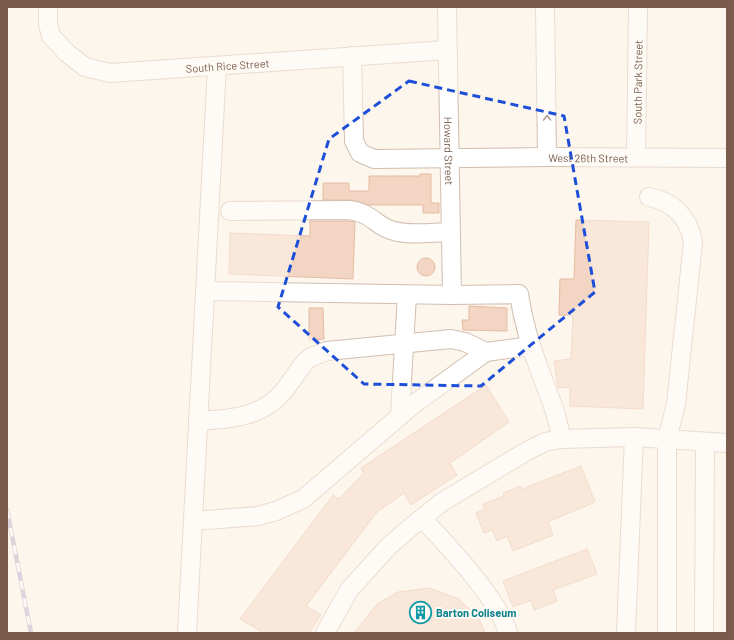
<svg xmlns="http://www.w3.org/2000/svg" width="734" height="640" viewBox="0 0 734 640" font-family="Barlow,sans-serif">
<rect width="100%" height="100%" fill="#fdf6ec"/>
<path fill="#f3d5c3" stroke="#e6bba3" d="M420,174h11v29h8v10h-16v-8h-54l-18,-5h-28v-17h26v8h20v-15h51z
M576,220l73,2 -6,187 -73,-3v-19l-12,1 -4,-27 17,-2 2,-43 -14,-1 1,-36h14z
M310,221h38l7,1 -2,57 -124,-5 1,-41 80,3z
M417 267a9 9 0 1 1 18 0a9 9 0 1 1-18 0Z
M469,306l38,2v23l-44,-1 -1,-10h7z
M309,308h14l1,31 -15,1z
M486,385l23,37 -59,41 7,12 -46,30 -7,-12 -27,19 -71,94 15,9 -12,18h-45l-24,-14 93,-124 6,4 25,-26 -3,-5z
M581,466l14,36 -47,20 5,13 -40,16 -6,-15 -10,5 -5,-11 -8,3 -8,-20 9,-4 -2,-5 21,-8 -1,-3 17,-7 2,3z
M587,549l10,25 -44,16 4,11 -23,9 -3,-10 -18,7 -10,-26z
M429,588l30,11 20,20 6,14h-131l23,-29 21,-12z"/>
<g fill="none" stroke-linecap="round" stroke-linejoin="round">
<defs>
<g id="minor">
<path id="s1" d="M48,7v17l3,12 16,17 18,14 25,6 337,-23"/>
<path id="s2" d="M447,7l5,288"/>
<path d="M545,7l2,150"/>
<path id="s3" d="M352,56l2,85 6,12 14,6 173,-2 180,1"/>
<path id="s4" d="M636,157l2,-150"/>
<path d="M649,197c24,4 40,21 44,45l-17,162 -9,36v193"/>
<path d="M230,211l119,-1c24,3 27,17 45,21 18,5 39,1 57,1"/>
<path d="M205,291l247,4 67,-1c4,28 12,54 22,80 8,22 17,41 20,65"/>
<path d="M400,415l7,-120"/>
<path d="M198,421c29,-2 61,-3 82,-26 10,-10 17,-24 26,-34l5,-4 16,-6 124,-12 14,3 21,10 44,-6"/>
<path d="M422,518c26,28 76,80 86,115"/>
<path d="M193,521l65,-5 18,-5 27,-12 111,-95 72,-52"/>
<path d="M187,633l30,-567"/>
<path d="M325,633l24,-43 40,-44 22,-19 31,-25 85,-51 18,-9 16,-3 73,-2 93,6"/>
<path d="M626,633l8,-196"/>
<path d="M704,633l1,-191"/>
</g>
</defs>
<use href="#minor" stroke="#d1beb0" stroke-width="20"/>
<use href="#minor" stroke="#fff" stroke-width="18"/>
<defs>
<path id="rail" d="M7,510l24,123"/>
</defs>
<use href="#rail" stroke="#b9a8c9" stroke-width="4.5"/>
<use href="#rail" stroke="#fffaf3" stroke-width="3" stroke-dasharray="9" stroke-linecap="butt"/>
</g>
<defs><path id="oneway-chevron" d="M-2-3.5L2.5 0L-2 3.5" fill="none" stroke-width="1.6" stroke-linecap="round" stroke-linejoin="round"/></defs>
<use stroke="#af9d94" href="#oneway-chevron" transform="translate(547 118) rotate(-90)"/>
<path d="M0 0H734V640H0ZM409,81l155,35 31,176 -114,94 -117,-2 -86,-77 51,-168z" fill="#fdf6ec" fill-opacity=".55" fill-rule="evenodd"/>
<path fill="none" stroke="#1d4ed8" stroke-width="3" stroke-dasharray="8 5" stroke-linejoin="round" d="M409,81l155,35 31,176 -114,94 -117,-2 -86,-77 51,-168z"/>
<defs>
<symbol id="building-ring" viewBox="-11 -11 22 22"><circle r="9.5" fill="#fffaf3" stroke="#0f9aa8" stroke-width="1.5"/><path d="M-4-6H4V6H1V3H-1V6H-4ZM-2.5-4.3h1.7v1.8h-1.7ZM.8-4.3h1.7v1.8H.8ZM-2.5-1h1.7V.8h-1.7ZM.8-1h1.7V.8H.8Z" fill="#0f9aa8"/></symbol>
</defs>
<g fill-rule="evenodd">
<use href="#building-ring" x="408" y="600" width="25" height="25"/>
</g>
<g text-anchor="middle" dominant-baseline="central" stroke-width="4" stroke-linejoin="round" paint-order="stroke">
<g font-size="11" fill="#7a5c4d" stroke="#fffaf3">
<text stroke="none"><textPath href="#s1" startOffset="219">South Rice Street</textPath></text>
<text stroke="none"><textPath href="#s4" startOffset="75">South Park Street</textPath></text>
<text stroke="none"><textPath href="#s2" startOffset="144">Howard Street</textPath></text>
<text stroke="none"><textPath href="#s3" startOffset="328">West 26th Street</textPath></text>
</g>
<g font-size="11" font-weight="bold" fill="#0d838f" stroke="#fffaf3" text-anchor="start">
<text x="436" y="612">Barton Coliseum</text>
</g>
</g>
<rect width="734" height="640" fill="none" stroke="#7a5c4d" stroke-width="16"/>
</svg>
